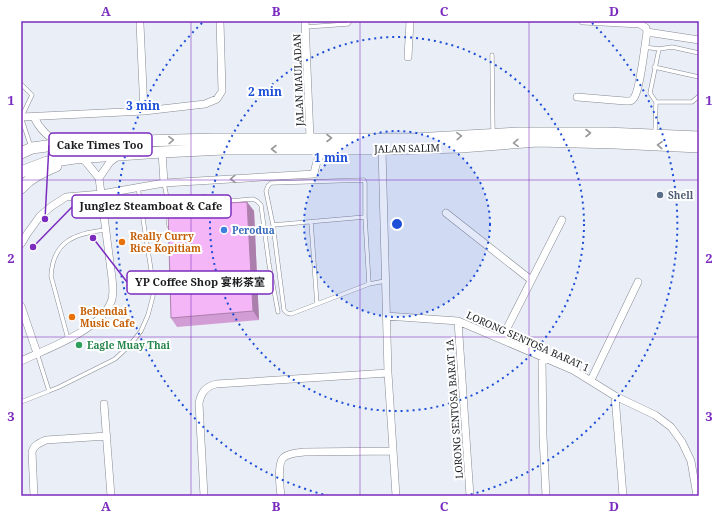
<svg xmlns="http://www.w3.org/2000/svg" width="720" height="517" viewBox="0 0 720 517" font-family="'Noto Serif','Noto Sans SC',serif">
<rect width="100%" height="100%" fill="#eaeef7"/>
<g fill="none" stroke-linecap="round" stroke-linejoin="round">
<defs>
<path id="service" d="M306,27l42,-3 2,-3
M644,47l15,2
M492,55l1,79
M654,67l45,10
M21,84l11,11 -10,21
M656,102h36l7,-6
M21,117l10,30
M655,133l1,-31 -6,-9 9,-44 13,-2 27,6
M364,180l1,3v34l4,67 -78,30 -4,-1 -3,-3 -11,-85 -7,-34 2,-5 3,-3z
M164,183l5,25
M208,203l45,-4 4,2 4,4 8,59 9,48
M311,222l6,82
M273,225l92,-8
M169,226c-1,-7 -3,-16 3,-20l24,-2
M369,284l16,-3
M68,339l-17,-63c2,-35 24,-43 55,-46
M37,353l12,38 10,-4 56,-28 15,-14 11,-14 7,-16 5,-19 -1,-20 -14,-89
M21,402l28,-11"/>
<path id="minor" d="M305,21l5,117
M583,21l57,3 6,4 1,4 52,8
M140,24l4,87
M408,57l2,-36
M577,97l48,4c3,0 6,1 8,-2 7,-6 12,-56 14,-67
M22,117l122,-6 61,-7 12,-5 5,-8 -2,-70
M34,117c6,13 14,19 25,27
M382,149l6,224 8,123
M162,152l2,31
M99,178l11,-16 8,-6
M446,213l85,67
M21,244l6,-10 13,-18 12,-10 14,-9 35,-3 63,-11 150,-9c2,-11 4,-18 12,-25
M21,306l16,47
M386,316l72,5 115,49 42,26 40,19 16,12 11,15 9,19 6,35
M458,321l12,175
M502,338l60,-118
M542,358l1,78 3,60
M21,361c27,-13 78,-30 90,-59 3,-7 2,-16 1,-24l-13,-100 -13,-16 -5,-4
M591,380l47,-98
M615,396l8,100
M104,404l7,92
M34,496l-2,-44c2,-7 7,-9 14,-12l61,-4
M204,496l-5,-93c2,-10 6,-16 17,-19l172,-11
M281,496c-1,-9 -4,-31 2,-38 5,-5 15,-5 21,-6l89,-1"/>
<path id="primary" d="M21,153l11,-5 37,-5 145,-4h200l105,-6h87l93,4
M21,172l26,-10 28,-4 87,-6 62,-3h158l79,-2 77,-6 77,2 84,4
M21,188c10,-11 21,-16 35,-22"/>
</defs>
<use href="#service" stroke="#868a92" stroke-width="4.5"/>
<use href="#minor" stroke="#868a92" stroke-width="8"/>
<use href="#primary" stroke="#868a92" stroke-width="12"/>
<use href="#service" stroke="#fff" stroke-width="3.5"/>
<use href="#minor" stroke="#fff" stroke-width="7"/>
<use href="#primary" stroke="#fff" stroke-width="11"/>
</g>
<path fill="#d29dd4" d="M247,202l7,9 5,109 -82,7 -6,-9 21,-111 20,-3z"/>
<path fill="#ab7fac" d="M206,195l6,9h-6z
M247,202l7,9 5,109 -6,-9z"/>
<path fill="#f4b6f6" stroke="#ab7fac" d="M206,195v9l41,-2 6,109 -82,7 -3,-108 24,-3 -1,-11z"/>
<defs><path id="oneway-chevron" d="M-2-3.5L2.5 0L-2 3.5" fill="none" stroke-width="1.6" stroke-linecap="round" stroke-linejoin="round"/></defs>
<g stroke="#98999a">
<use href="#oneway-chevron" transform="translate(588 133)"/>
<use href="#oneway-chevron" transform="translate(459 136) rotate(-3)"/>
<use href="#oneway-chevron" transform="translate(329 138)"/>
<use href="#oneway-chevron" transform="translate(171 140) rotate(-2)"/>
<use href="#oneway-chevron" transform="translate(516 143) rotate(176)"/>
<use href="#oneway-chevron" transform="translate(660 145) rotate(-177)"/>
<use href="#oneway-chevron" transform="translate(274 149) rotate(180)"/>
<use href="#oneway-chevron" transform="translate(233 179) rotate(177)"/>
</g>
<path fill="none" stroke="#7b2cbf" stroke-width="1" stroke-opacity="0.55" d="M191,21v475M360,21v475M529,21v475M21,180h678M21,337h678"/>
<circle cx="397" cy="224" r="93" fill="#1d4ed8" fill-opacity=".12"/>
<g fill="none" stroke="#1d4ed8" stroke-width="2" stroke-dasharray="2 4">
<circle cx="397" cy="224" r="93"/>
<circle cx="397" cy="224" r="187"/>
<path d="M329 496A280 280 0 0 1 202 23M592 23A280 280 0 0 1 465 496"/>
</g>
<circle fill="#5c6f8a" stroke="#fff" stroke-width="1.5" cx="660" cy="195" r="4"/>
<circle fill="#3f7fe0" stroke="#fff" stroke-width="1.5" cx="224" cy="230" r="4"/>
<g fill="#e8710a" stroke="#fff" stroke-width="1.5">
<circle cx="122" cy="242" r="4"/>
<circle cx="72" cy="317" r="4"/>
</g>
<circle fill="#2e9e5b" stroke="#fff" stroke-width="1.5" cx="79" cy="345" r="4"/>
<g text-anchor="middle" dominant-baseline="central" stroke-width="4" stroke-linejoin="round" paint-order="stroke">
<g font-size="10" fill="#1a1c1f" stroke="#fff">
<text transform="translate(298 80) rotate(-92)">JALAN MAULADAN</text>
<text transform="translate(407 148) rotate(-1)">JALAN SALIM</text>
<text transform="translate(528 341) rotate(24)">LORONG SENTOSA BARAT 1</text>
<text transform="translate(454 409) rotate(-94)">LORONG SENTOSA BARAT 1A</text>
</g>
<g font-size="10" font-weight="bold" fill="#4e5e75" stroke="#fff" text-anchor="start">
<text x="668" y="195">Shell</text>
</g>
<g font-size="10" font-weight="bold" fill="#366cbe" stroke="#fff" text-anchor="start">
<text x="232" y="230">Perodua</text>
</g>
<g font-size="10" font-weight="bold" fill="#c56008" stroke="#fff" text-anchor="start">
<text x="130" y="236">Really Curry<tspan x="130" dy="12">Rice Kopitiam</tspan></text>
<text x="80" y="311">Bebendai<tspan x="80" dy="12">Music Cafe</tspan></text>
</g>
<g font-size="10" font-weight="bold" fill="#27864d" stroke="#fff" text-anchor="start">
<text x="87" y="345">Eagle Muay Thai</text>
</g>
</g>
<circle cx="397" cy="224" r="6" fill="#1d4ed8" stroke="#fff" stroke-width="2"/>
<g font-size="12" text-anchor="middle" font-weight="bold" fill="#1d4ed8" stroke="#fff" stroke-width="4" stroke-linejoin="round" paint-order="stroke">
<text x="265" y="96">2 min</text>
<text x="143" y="110">3 min</text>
<text x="331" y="162">1 min</text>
</g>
<path fill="none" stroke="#7b2cbf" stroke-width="1.5" d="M45 219L49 145M33 247L72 207M93 238L127 282"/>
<g fill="#7b2cbf" stroke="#fff" stroke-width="1.5">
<circle cx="45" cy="219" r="4"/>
<circle cx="33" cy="247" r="4"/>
<circle cx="93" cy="238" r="4"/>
</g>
<g fill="#fff" stroke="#7b2cbf" stroke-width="1.5">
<rect x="49" y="133" width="103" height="23" rx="4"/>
<rect x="72" y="195" width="159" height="23" rx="4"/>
<rect x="127" y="271" width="146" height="23" rx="4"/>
</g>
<g font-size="11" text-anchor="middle" font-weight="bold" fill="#1a1c1f">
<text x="100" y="149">Cake Times Too</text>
<text x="151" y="210">Junglez Steamboat &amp; Cafe</text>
<text x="200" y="286">YP Coffee Shop 宴彬茶室</text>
</g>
<rect width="720" height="517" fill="none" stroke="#ffffff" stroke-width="44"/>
<rect x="22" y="22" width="676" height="473" fill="none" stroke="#7b2cbf" stroke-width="1.5"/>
<g font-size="13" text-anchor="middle" font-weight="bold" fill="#7b2cbf">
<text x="106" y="16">A</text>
<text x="276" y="16">B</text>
<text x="444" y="16">C</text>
<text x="614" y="16">D</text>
<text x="11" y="105">1</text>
<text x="709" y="105">1</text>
<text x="11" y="263">2</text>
<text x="709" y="263">2</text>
<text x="11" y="421">3</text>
<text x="709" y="421">3</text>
<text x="106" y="511">A</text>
<text x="276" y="511">B</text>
<text x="444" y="511">C</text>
<text x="614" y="511">D</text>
</g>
</svg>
